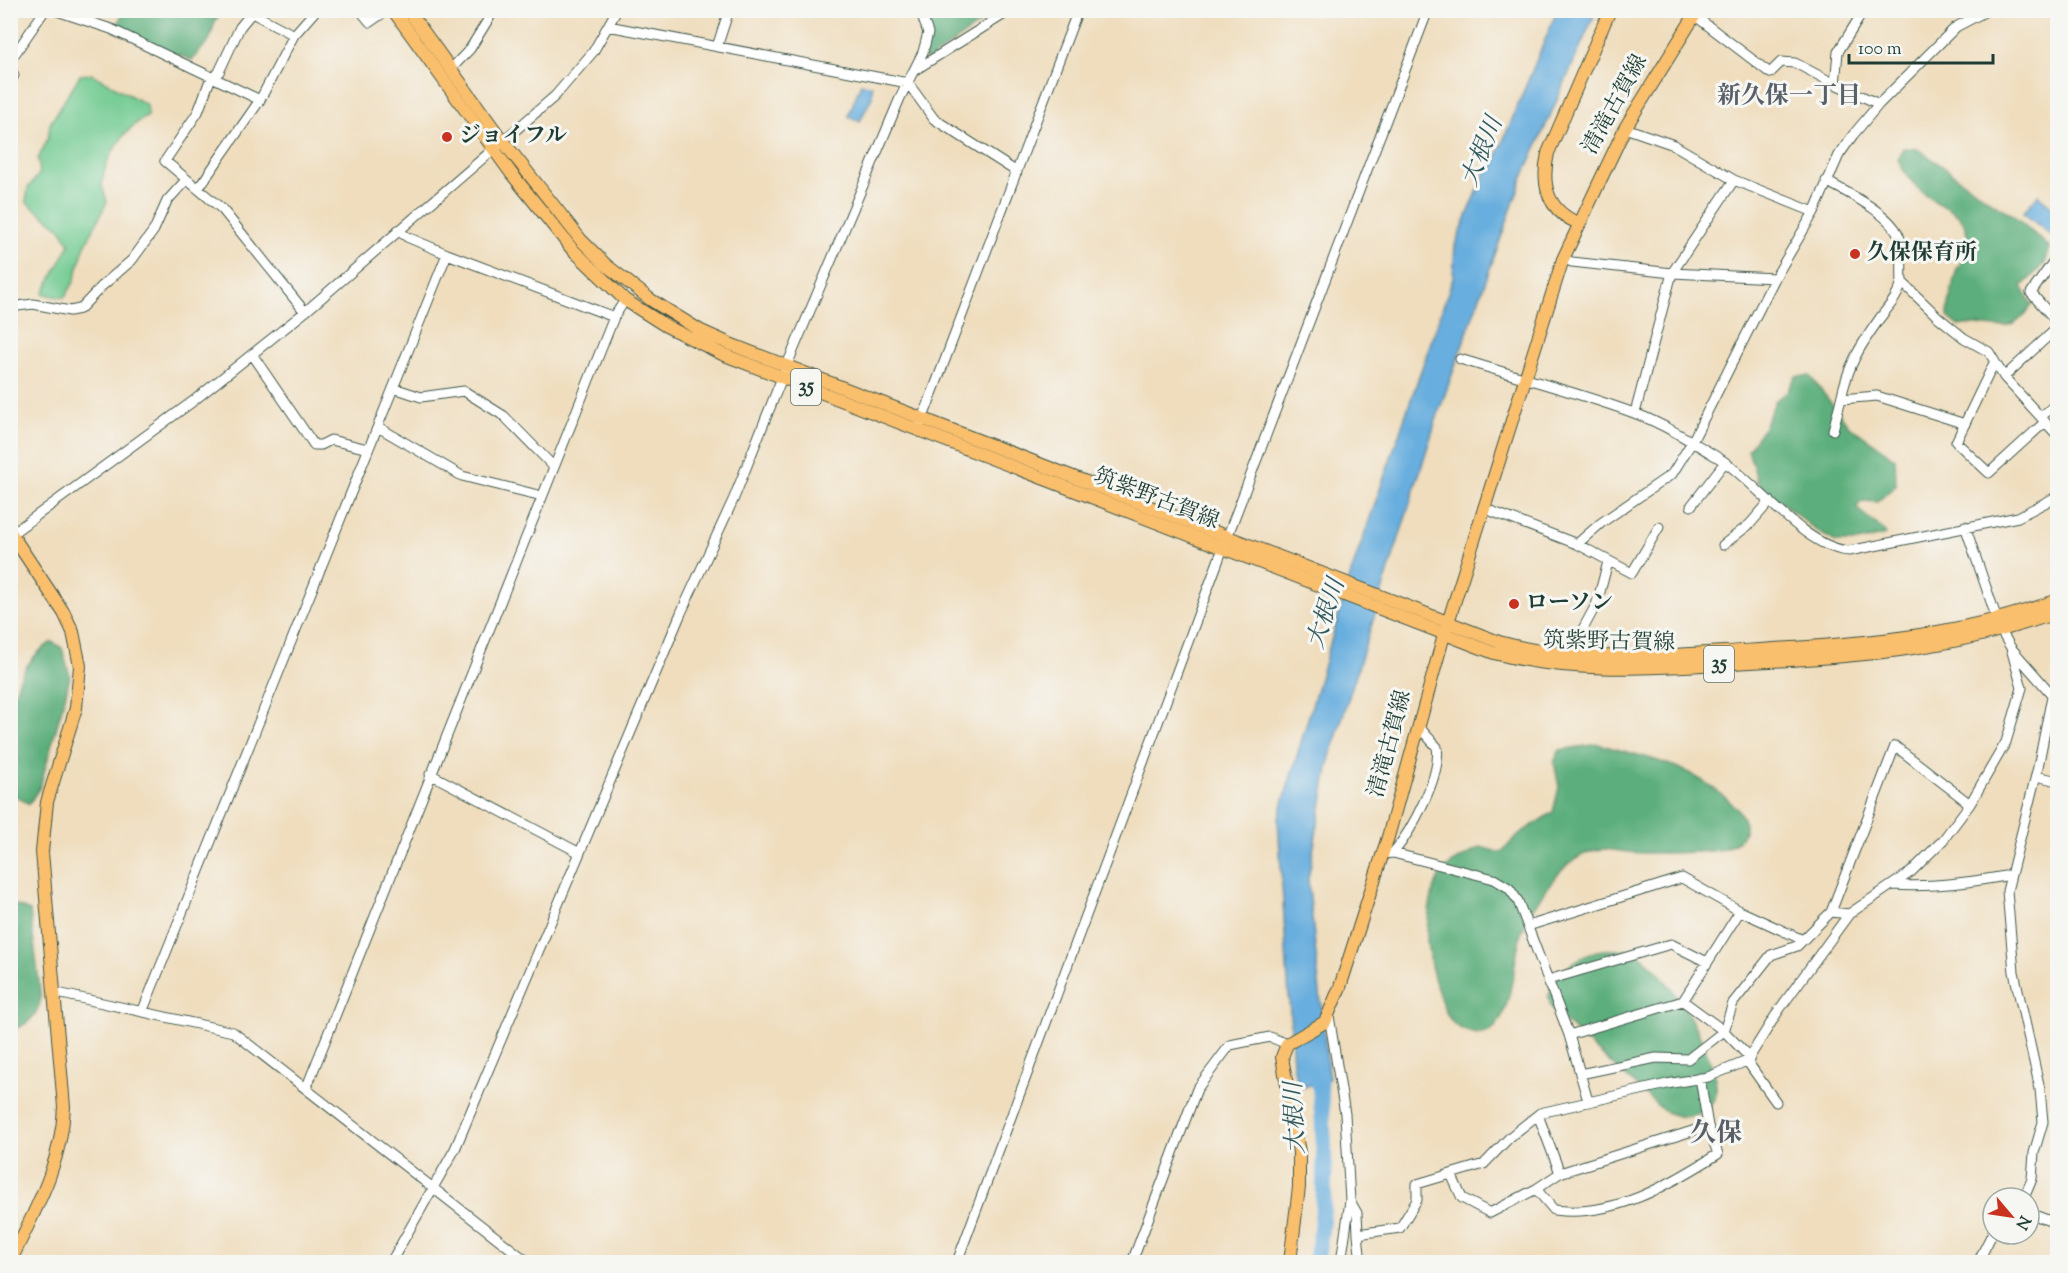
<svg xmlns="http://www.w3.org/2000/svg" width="2068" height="1273" viewBox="0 0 2068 1273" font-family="'Sorts Mill Goudy','Noto Serif JP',serif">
<rect width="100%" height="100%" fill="#f6f6f2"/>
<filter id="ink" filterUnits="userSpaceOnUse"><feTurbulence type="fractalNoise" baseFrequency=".0167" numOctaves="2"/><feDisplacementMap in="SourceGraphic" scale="12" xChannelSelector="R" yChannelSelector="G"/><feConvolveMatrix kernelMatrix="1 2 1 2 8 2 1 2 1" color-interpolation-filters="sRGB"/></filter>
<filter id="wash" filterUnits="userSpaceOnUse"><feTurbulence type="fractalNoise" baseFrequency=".008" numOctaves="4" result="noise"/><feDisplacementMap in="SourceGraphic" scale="24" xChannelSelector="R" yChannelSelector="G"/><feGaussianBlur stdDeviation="1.35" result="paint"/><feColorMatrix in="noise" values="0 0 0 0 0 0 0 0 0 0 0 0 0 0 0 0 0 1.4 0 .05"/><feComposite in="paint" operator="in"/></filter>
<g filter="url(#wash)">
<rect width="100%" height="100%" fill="#efddbd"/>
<path fill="#71ca91" stroke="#488462" stroke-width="1.5" d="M92,74l55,31 1,11c-23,11 -44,42 -46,68 0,5 4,12 5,18l-23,46 -10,34 -10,16 -21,-4 27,-50 -10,-16 -34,-26 2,-14 12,-15 -2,-14 10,-21 2,-14 30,-49z"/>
<path fill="#5cae7b" stroke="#3e7658" stroke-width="1.5" d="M124,11h98l-7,10 -5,18 -18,21 -78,-29z
M928,11h70l-70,49 -4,-2z
M1903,148l14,1 21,14 55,40 19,11 38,34 -5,15 -23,23 10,19c-24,38 -45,14 -73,21l-11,-9c0,-15 4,-30 8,-45 3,-10 13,-16 12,-29 -1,-29 -14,-30 -35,-43 -14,-8 -30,-27 -35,-41z
M1796,376h14l39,50 46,32 1,27 -19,17 -14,-1 -7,6c9,11 23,16 30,28l-28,7h-22l-18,-10 -60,-49 -10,-33 16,-23 12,-27 12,-9z
M52,642l10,6 8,28 -5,21 -25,90 -11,17 -18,-11c-1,-54 -11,-119 41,-151z
M1598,744c27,8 57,14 83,25 17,8 66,37 64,59 -1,10 -12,18 -22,21 -18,4 -76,5 -95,3 -12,-1 -24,-5 -36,-1 -17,6 -31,18 -42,33 -10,13 -22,31 -28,47 -9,23 -9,102 -41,103 -9,0 -22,-5 -28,-11 -14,-16 -27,-71 -26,-91 1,-19 4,-40 13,-57 6,-11 30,-21 41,-28l20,6 18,-19 34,-22 6,-25 -5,-25 6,-12z
M11,903l19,8 11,87c-3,18 -14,27 -30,33z
M1626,950c36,5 94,109 90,143 -1,8 -9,17 -17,20 -14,6 -22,4 -35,-2l-109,-98c-3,-5 -7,-11 -6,-18 4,-20 29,-39 48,-44 9,-2 20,-1 29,-1z"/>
<path fill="#67aede" stroke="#437689" stroke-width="1.5" d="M1557,11h39l-75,171 -82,229 -109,346 -22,122 21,200 -31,10 -5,-25 -15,-244 74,-250 101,-292 2,-33 30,-72 8,-8z
M861,83l11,3v11l-12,24 -12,-4z
M2038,195l19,16v18l-5,7 -29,-23z"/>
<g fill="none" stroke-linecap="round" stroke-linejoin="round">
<path stroke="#67aede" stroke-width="16" d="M1316,1262c13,-64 9,-137 1,-202"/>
</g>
</g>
<g filter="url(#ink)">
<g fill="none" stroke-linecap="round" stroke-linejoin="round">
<defs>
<path id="minor" d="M54,10l57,19 149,71
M254,10l-14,17 -21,45 -9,8 -12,32 -33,49 57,48 83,103
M360,10l10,12 17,-12
M1864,10l-26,42 -3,32 44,20
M252,13l42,22
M1694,15l76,58 11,-11 14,1 40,21
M608,26l300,57 26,36 83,53
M717,47l12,-37
M10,61l35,-51
M451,69l19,-20 24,-39
M10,70l4,5 -4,9
M915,70l96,-60
M1625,128l49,17 60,35 80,32
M1826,181c20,11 68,34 74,58 3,13 1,29 2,43l36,35 26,21 25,14 15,25 54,59
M198,189l62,-89 34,-65 22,-25
M398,230l9,7 40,17 167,63
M2058,255l-27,38 27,30
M1563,259l9,3 100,11 103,5
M1902,282c-4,15 -13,24 -22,36 -20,28 -32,47 -39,81l36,-3 88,28
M10,307l23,-3 37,7 10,-2 23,-24 29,-25 22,-30 13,-29 19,-21
M252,354l62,91h7l10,-5 37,9
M1460,359c57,18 117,33 174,54 30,11 60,30 88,47 37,25 83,88 127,91l169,-34 40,-21
M1994,363l-38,79 33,31 56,-51
M2004,377l54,-50
M394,388l27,9 43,-6 40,25 50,51
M1635,413l37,-140 62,-93
M2041,417l17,-15
M921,423l157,-413
M378,427l84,49 80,20
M1833,430l8,-31
M1691,506l34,-44
M1483,508l94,36 24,-21 71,-49 20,-32 83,-164 39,-66 25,-57 14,-20 26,-31 77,-77 32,-17
M1965,526l36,105 10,17 44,50
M10,535l182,-133 113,-90 250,-216 38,-44 24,-42
M1577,544l55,29 27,-46
M1723,545l27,-21 20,-23
M1576,656l1,-16 20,-37 11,-41
M430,774l150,79
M2036,776l22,5
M1393,853c18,-21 49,-78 44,-106l-19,-21
M1382,854l11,-1 101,26 15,9 9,13 51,134 114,-34 41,30 26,27
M1892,885c40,3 79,-3 119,-10
M1831,912l64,-166 75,58
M1528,926l154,-48 58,33 63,29 28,-28 18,2
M1548,980l123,-36 36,18
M53,992l180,40 295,230
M1683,1001l57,-90
M143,1010l304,-756
M1329,1016l16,98 5,87 -9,61
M1569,1035l19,66
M1747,1061l29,41
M1580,1074l76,-16 32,1 36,-28 9,-28 38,-48 26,-9 6,-6
M306,1089l308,-772 11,-17
M1538,1115l22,58
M1451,1174l11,24 28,15 46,-24 18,21c60,8 115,-25 164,-56l-10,-28 -8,-48
M1536,1189l24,-16 148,-47
M2024,1198l8,-19 2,-26 9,-31 -3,-33 -26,-117 -7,-81 31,-124 14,-71
M1350,1201l7,12 1,21
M2029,1213l29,11
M391,1262l64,-113 226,-536 53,-115 53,-133 113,-267 23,-46 5,-19 -8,-23
M957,1262l266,-714 205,-538
M1132,1262l65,-173 33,-44 40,-8 17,7
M1355,1262l5,-8 -2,-20 42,-6 17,-28v-16l67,-20 26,-27 30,-24 127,-29 41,-7 39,-16 32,-51 70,-96 62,-42 32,-32 27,-36 36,-62 16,-54 -11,-40
M1978,1262l15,-30"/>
<path id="major" d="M393,10l118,163 61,76 53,51 41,26 56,28 772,299c78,21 160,15 240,10 114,-6 215,-11 324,-51
M408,10l94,130 79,100 25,25 45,35 50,31 29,13 769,298c73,21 151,14 226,10 118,-7 221,-11 333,-52
M1578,223c-31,-13 -37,-38 -30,-70l62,-143
M10,532l54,81 9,19 7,34 -4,42 -29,94 -5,50 22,255c-2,57 -30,105 -54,155
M1290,1262l9,-75v-35l-17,-95 5,-13 38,-22 15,-35 48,-150 56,-202 119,-376 62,-131 73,-118"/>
</defs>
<use href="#minor" stroke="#3e5549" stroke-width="11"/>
<use href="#major" stroke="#3e5549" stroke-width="14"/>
<use href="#minor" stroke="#fff" stroke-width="9"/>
<use href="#major" stroke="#f9bf6d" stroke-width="12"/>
</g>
</g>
<g fill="#c8321e" stroke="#f6f6f2" stroke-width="2">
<circle cx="447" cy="137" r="6"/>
<circle cx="1855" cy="254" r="6"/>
<circle cx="1514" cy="604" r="6"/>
</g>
<g text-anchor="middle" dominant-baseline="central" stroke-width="6" stroke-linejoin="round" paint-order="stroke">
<g fill="#f6f6f2" stroke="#60746d" stroke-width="1.5">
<rect x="791" y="369" width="30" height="36" rx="4.5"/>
<rect x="1704" y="646" width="30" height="36" rx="4.5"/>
</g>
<g font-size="21" font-weight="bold" fill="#1f3d34">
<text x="806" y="387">35</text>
<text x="1719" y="664">35</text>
</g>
<g font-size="22" fill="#1f3d34" stroke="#f6f6f2">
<text transform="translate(1616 105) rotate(-61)">清滝古賀線</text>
<text transform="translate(1156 500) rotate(21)">筑紫野古賀線</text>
<text transform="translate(1609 643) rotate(1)">筑紫野古賀線</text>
<text transform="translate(1391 744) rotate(-75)">清滝古賀線</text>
</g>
<g font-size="22" font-weight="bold" fill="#1f3d34" stroke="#f6f6f2" text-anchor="start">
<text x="459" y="137">ジョイフル</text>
<text x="1867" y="254">久保保育所</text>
<text x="1526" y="604">ローソン</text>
</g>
<g font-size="24" font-weight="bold" fill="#59606a" stroke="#f6f6f2">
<text x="1789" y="97">新久保一丁目</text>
</g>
<g font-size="24" font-style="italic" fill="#31595e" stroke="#f6f6f2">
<text transform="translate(1483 152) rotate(-68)">大根川</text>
<text transform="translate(1327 614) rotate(-72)">大根川</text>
<text transform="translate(1296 1118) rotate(-92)">大根川</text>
</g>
<g font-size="26" font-weight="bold" fill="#59606a" stroke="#f6f6f2">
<text x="1716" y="1134">久保</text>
</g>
</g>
<rect width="2068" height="1273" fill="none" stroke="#f6f6f2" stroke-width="36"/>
<g transform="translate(2011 1216) rotate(119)"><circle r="28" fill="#f6f6f2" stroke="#a0aca6" stroke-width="1.5"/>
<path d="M0-4.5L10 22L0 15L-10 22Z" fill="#c8321e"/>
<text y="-9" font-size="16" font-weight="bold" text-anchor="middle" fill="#1f3d34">N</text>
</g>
<path d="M1849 54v9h144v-9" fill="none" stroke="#1f3d34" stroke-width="3"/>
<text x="1858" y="54" font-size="18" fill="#1f3d34" stroke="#f6f6f2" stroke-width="4.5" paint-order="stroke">100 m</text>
</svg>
